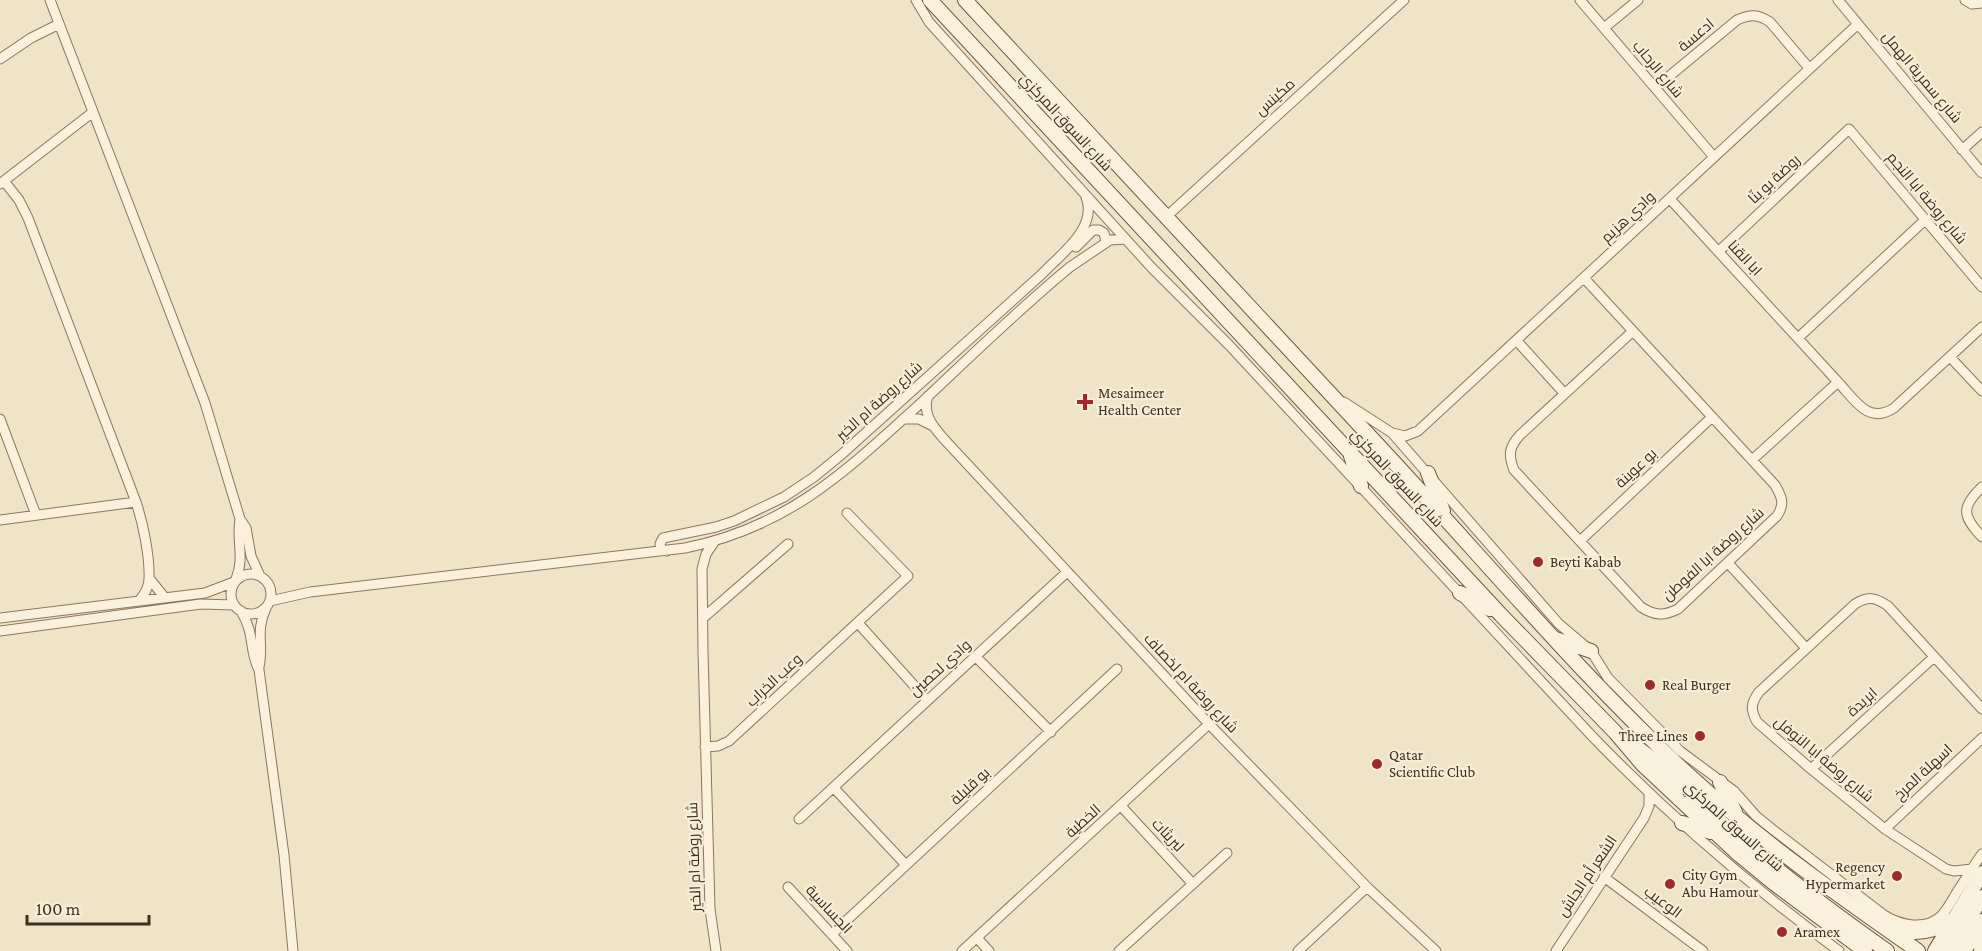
<svg xmlns="http://www.w3.org/2000/svg" width="1982" height="951" viewBox="0 0 1982 951" font-family="'Crimson Pro',Cairo,serif">
<rect width="100%" height="100%" fill="#f0e4c8"/>
<g fill="none" stroke-linecap="round" stroke-linejoin="round">
<defs>
<path id="street" d="M50,0l155,403 35,116 6,9 5,28 9,20
M916,0l13,22 9,10 213,235 78,78 362,390c76,79 159,151 248,216
M1580,0l134,157
M1838,0l144,173
M1965,0l7,4 10,-1
M1604,28l34,-28
M0,59l31,-21 28,-14
M1655,88l82,-68c13,-6 21,-6 33,2l39,46
M1962,150l20,-18
M4,181l15,19 9,18 108,284c7,21 14,55 13,77 0,8 -5,16 -10,22
M0,184l93,-72
M1670,199l168,183c17,18 30,43 56,26l88,-81
M1166,217l238,-217
M1076,247l17,-17h6l5,3 2,9
M1719,251l130,-122 133,158
M1584,278l191,207c7,12 10,19 2,31l-99,93c-14,7 -23,7 -37,-2l-127,-137c-6,-15 -5,-23 6,-35l113,-104
M1798,338l128,-119
M1517,341l47,52
M1950,357l32,34
M928,396c-8,23 14,40 28,56l253,272 158,163 69,64
M1344,402l48,31 167,191 32,27 17,27 72,73 54,40 22,25 16,13 112,86c16,10 41,16 57,1 7,-7 12,-18 18,-27 8,-12 15,-24 23,-35
M0,419l36,96
M903,419h16l14,7
M1392,433l13,3 13,-5 440,-407
M1752,460l86,-78
M1982,487c-21,20 -20,29 0,50
M0,520l136,-18
M1581,540l131,-123
M715,541l-9,13 -4,15 1,82 7,258 6,42
M667,551l-6,-2 -1,-5 3,-6 53,-11 18,-6 50,-24 30,-20 27,-22 201,-181c19,-20 56,-46 44,-77
M1728,563l78,85
M231 594a20 20 0 1 1 40 0a20 20 0 1 1-40 0Z
M149,578l16,20
M236,579c9,-22 0,-39 4,-60
M270,601l40,-9 375,-44c104,-21 161,-77 237,-146 49,-46 97,-93 148,-135l40,-27 16,-1
M241,611c14,22 8,41 18,59l25,185 9,96
M0,618l205,-25 29,-11
M703,618l85,-74
M858,623l69,77
M0,631l201,-27 33,1
M976,657l75,75
M259,667c5,-23 -4,-35 7,-59
M705,747l13,-1 11,-5 179,-165 -61,-63
M1811,769l123,-112
M834,788l72,77
M1121,806l71,77
M799,819l268,-247
M1885,829l97,-91
M1972,869l-18,2 -8,-2 -61,-40 -74,-60 -54,-47c-7,-13 -6,-19 2,-30l96,-88c13,-8 20,-7 33,2l94,103
M1604,877l99,74
M788,887l59,64
M832,934l285,-265
M977,938l12,13
M962,951l247,-227
M1119,951l108,-98
M1298,951l69,-64
M1556,951l88,-133 5,-12v-13"/>
<path id="secondary" d="M930,0l571,615 114,117 28,33 93,87 39,32 90,67
M965,0c141,153 283,305 425,458 99,107 194,221 302,320 70,64 149,119 226,173
M1351,456l10,30
M1428,473l15,38
M1460,593l30,16
M1556,639l35,12
M1632,744c35,24 63,56 95,84 51,44 105,84 160,123
M1720,782l15,30
M1682,823l29,9
M1891,929c22,6 42,4 61,-9
M1935,951l47,-78
M1949,951l33,-54
M1964,951l18,-30
M1981,951l1,-24"/>
</defs>
<use href="#street" stroke="#8d765c" stroke-width="11"/>
<use href="#secondary" stroke="#6f573f" stroke-width="16"/>
<use href="#street" stroke="#faf1dc" stroke-width="9"/>
<use href="#secondary" stroke="#faf1dc" stroke-width="14"/>
</g>
<g fill="#9e2a2b" stroke="#f7eed8" stroke-width="2">
<path d="M1082 393h6v6h6v6h-6v6h-6v-6h-6v-6h6z"/>
<circle cx="1538" cy="562" r="6"/>
<circle cx="1650" cy="685" r="6"/>
<circle cx="1700" cy="736" r="6"/>
<circle cx="1377" cy="764" r="6"/>
<circle cx="1897" cy="876" r="6"/>
<circle cx="1670" cy="884" r="6"/>
<circle cx="1782" cy="932" r="6"/>
</g>
<g text-anchor="middle" dominant-baseline="central" stroke-width="4.5" stroke-linejoin="round" paint-order="stroke">
<g font-size="15" fill="#3d2e20" stroke="#f7eed8">
<text transform="translate(1696 35) rotate(-40)">ادعسة</text>
<text transform="translate(1658 69) rotate(50)">شارع الرحاب</text>
<text transform="translate(1922 77) rotate(50)">شارع سمرية الهمل</text>
<text transform="translate(1275 97) rotate(-42)">مكينس</text>
<text transform="translate(1066 122) rotate(47)">شارع السوق المركزي</text>
<text transform="translate(1774 179) rotate(-43)">روضة بو بنّا</text>
<text transform="translate(1927 198) rotate(50)">شارع روضة ابا النجم</text>
<text transform="translate(1628 217) rotate(-43)">وادي هزيم</text>
<text transform="translate(1745 258) rotate(47)">ابا القنا</text>
<text transform="translate(879 401) rotate(-42)">شارع روضة ام الخير</text>
<text transform="translate(1636 468) rotate(-43)">بو عوينة</text>
<text transform="translate(1397 478) rotate(47)">شارع السوق المركزي</text>
<text transform="translate(1713 554) rotate(-42)">شارع روضة ابا الفوطن</text>
<text transform="translate(940 668) rotate(-42)">وادي لحصين</text>
<text transform="translate(774 680) rotate(-43)">وعب الخراب</text>
<text transform="translate(1191 683) rotate(47)">شارع روضة ام لخصاف</text>
<text transform="translate(1862 702) rotate(-42)">ابريدة</text>
<text transform="translate(1824 759) rotate(40)">شارع روضة ابا النوفل</text>
<text transform="translate(1923 772) rotate(-43)">اسهلة المرخ</text>
<text transform="translate(970 786) rotate(-43)">بو قليلة</text>
<text transform="translate(1083 821) rotate(-42)">الخطية</text>
<text transform="translate(1734 826) rotate(42)">شارع السوق المركزي</text>
<text transform="translate(1168 835) rotate(47)">لبريثات</text>
<text transform="translate(694 857) rotate(-92)">شارع روضة ام الخير</text>
<text transform="translate(1587 876) rotate(-56)">الشعر أم الجاش</text>
<text transform="translate(1663 902) rotate(37)">الوعيب</text>
<text transform="translate(829 909) rotate(47)">الجساسية</text>
</g>
<g font-size="15" fill="#3d2e20" stroke="#f7eed8" text-anchor="start">
<text x="1098" y="393">Mesaimeer<tspan x="1098" dy="17">Health Center</tspan></text>
<text x="1550" y="562">Beyti Kabab</text>
<text x="1662" y="685">Real Burger</text>
<text x="1688" y="736" text-anchor="end">Three Lines</text>
<text x="1389" y="755">Qatar<tspan x="1389" dy="17">Scientific Club</tspan></text>
<text x="1885" y="867" text-anchor="end">Regency<tspan x="1885" dy="17">Hypermarket</tspan></text>
<text x="1682" y="875">City Gym<tspan x="1682" dy="17">Abu Hamour</tspan></text>
<text x="1794" y="932">Aramex</text>
</g>
</g>
<path d="M27 915v9h122v-9" fill="none" stroke="#3d2e20" stroke-width="3"/>
<text x="36" y="915" font-size="18" fill="#3d2e20" stroke="#f7eed8" stroke-width="4.5" paint-order="stroke">100 m</text>
</svg>
